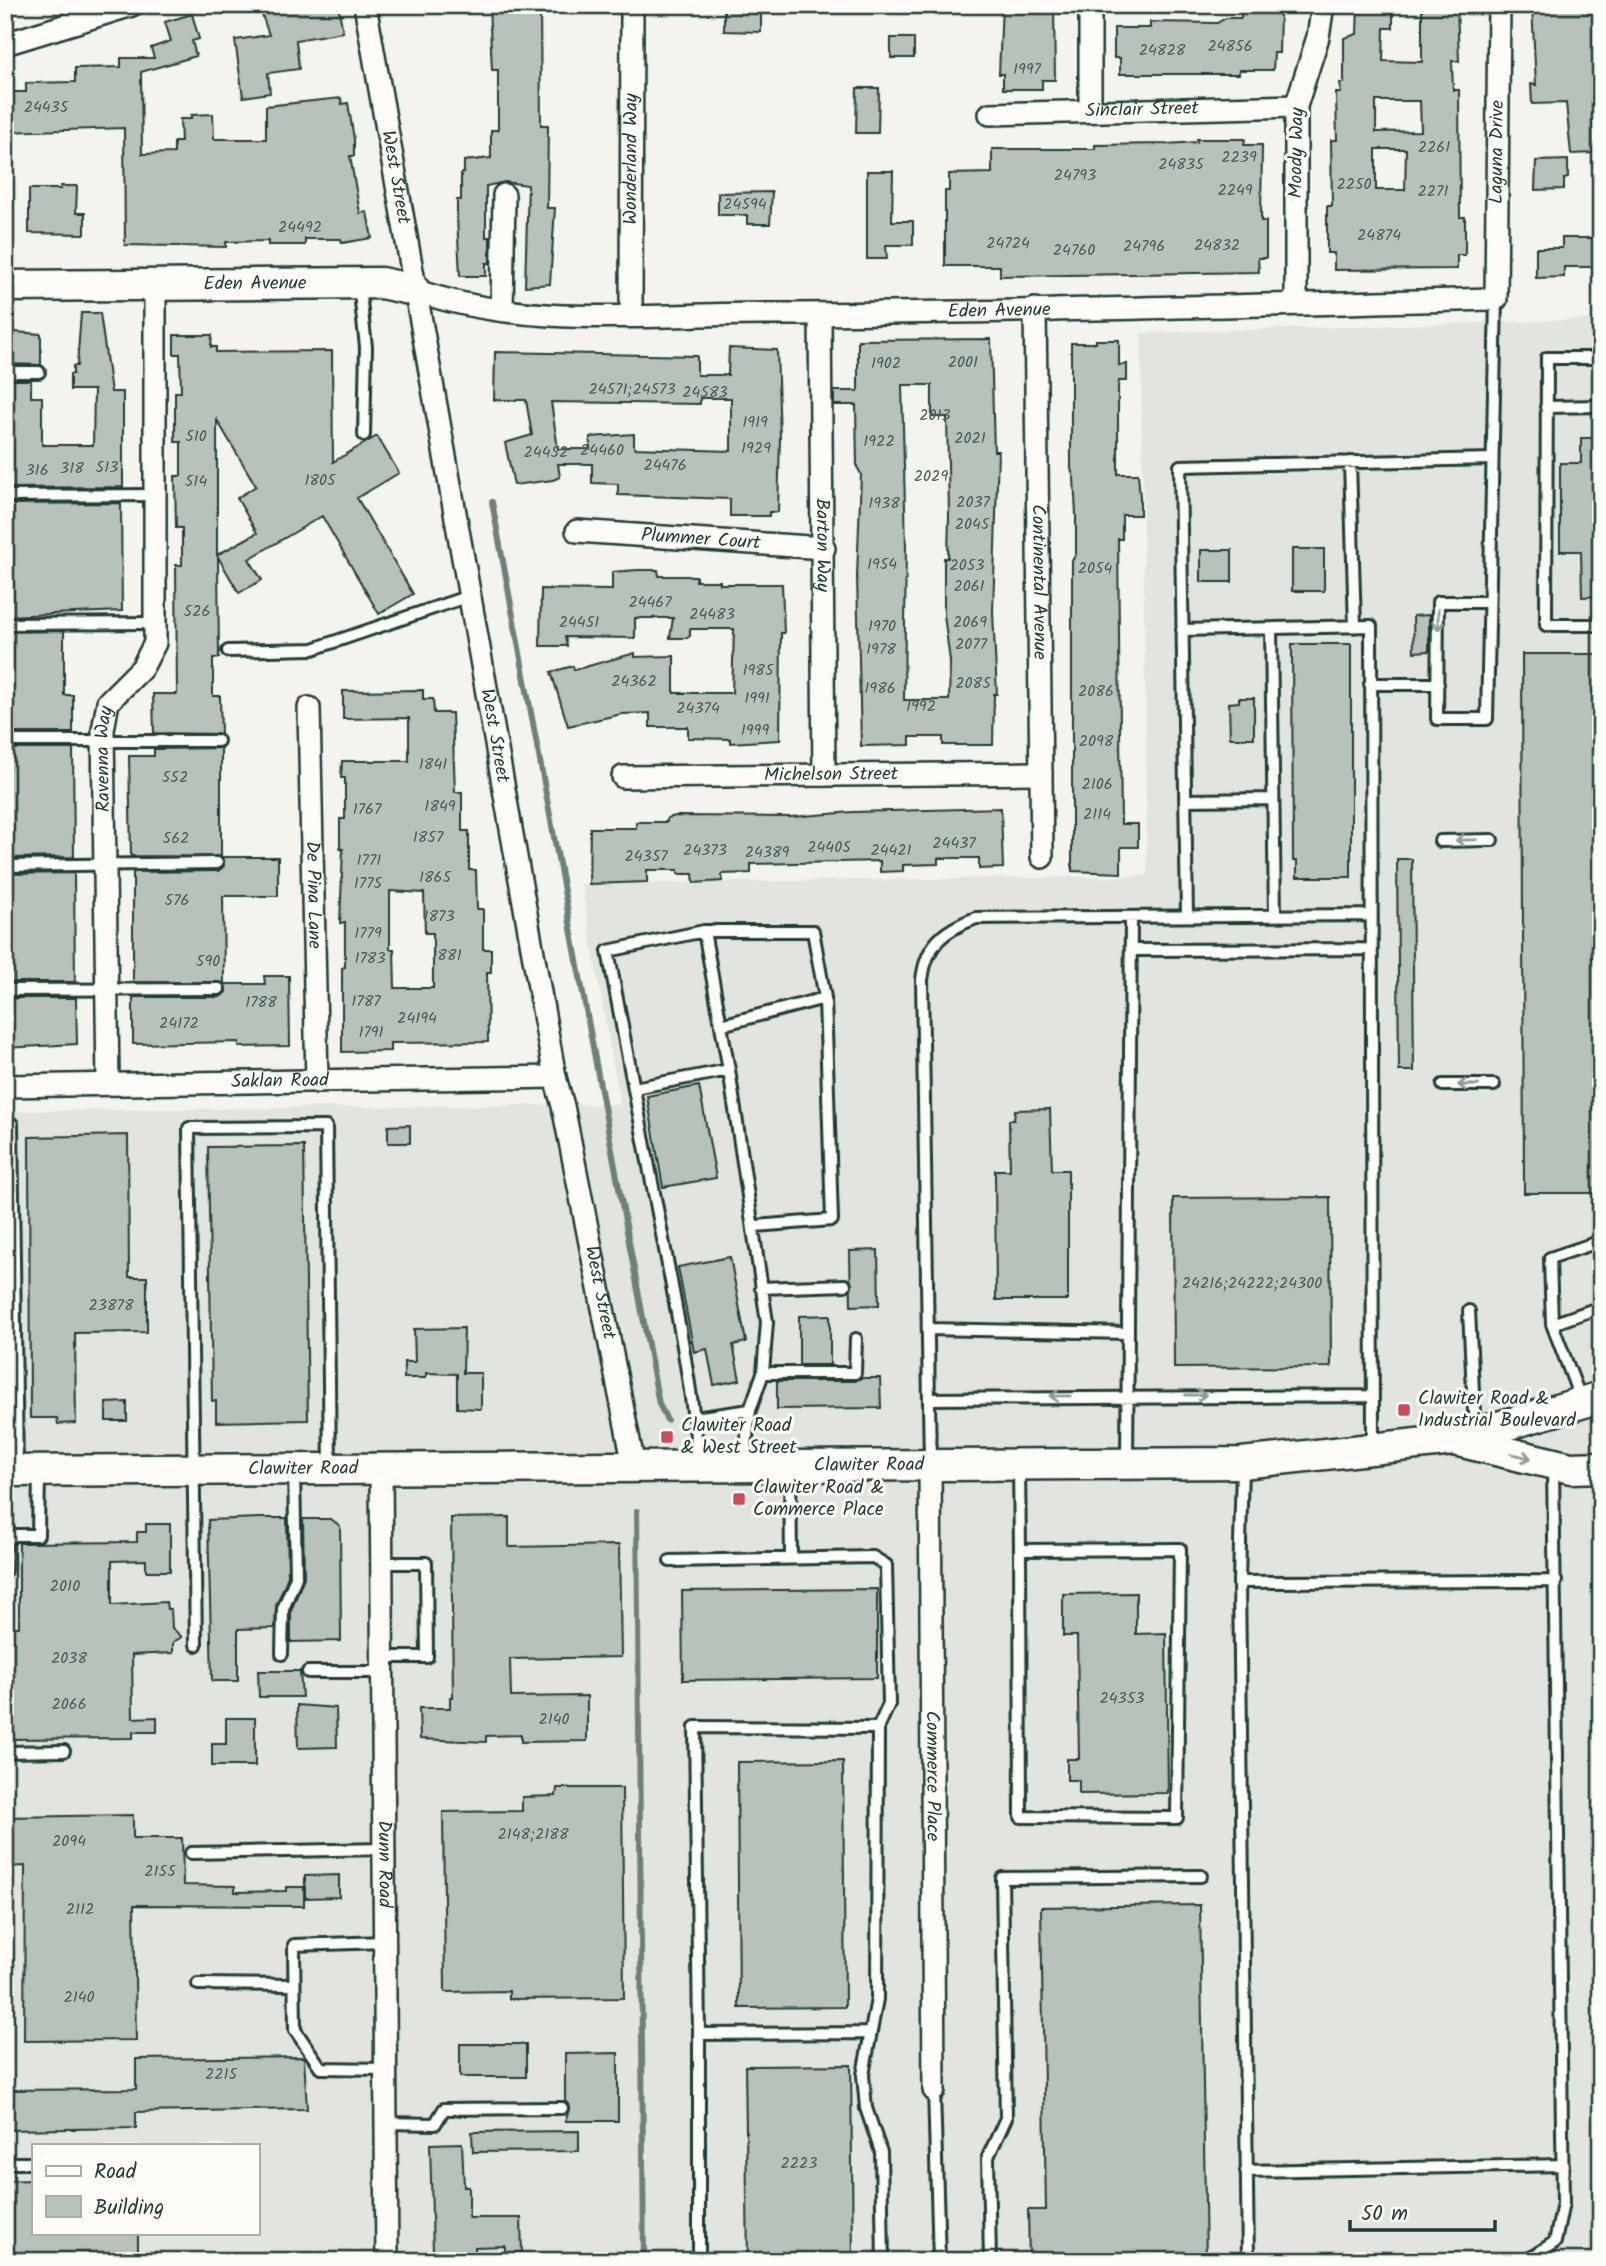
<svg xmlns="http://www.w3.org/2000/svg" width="1606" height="2266" viewBox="0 0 1606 2266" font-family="Kalam,sans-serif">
<rect width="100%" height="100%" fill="#f4f4ef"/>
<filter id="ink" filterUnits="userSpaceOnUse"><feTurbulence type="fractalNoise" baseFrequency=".0143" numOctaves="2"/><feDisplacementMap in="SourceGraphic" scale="14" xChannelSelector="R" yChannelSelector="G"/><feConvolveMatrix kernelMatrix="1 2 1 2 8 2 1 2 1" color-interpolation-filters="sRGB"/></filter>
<g filter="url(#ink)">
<path fill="#e2e5df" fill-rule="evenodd" d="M1601,319v1942h-1596v-1150l615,-7 -39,-220 566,-8 -6,-543zM33,2145h224v88h-224z"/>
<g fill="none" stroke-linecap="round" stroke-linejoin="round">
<path stroke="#6e8179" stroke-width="6" d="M492,502l167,902 8,16
M637,1511l7,750"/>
</g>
<path fill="#b9c1bb" stroke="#1f3d34" stroke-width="2" fill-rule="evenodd" d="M282,5h56l5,27 -47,8 3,29 -31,4 2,20 -27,4 -8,-57 34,-5 -8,-23z
M489,5h51l1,120h7l-1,83h8l-5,76 -25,2 3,-101 -23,-3 -19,4v51h4v26h-4v13h-26l-3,-59v-17h4v-26l3,-2v-11l27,-3v-28h7v-60h-6z
M724,5h37v27l-37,-1z
M1002,5h52l1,75h-13v9h-39v-15h-4z
M1241,5h27v6l12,1 -1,41h-5l-1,17h-34v4h-119v-16h-6v-30h36v-6l67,1 9,-5h15z
M1358,5h35v23h-9l-1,33 39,1v-57h35l2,56h-7l1,29h6l1,127h5v38h-8v14l-123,1v-17h-7v-47h5l-1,-66h6l-1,-47h5l-1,-10h4v-45l13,-4zM1376,101h44l1,30 -45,1zM1376,149h30l-1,41h-29z
M1597,5l4,125h-6v23l-24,1 -5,-51 -34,1 -1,-20 5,1 -4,-79z
M192,14l7,25 -7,2 4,15 -55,16 1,82 32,-1v-11h7l-1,-23h11v-4l22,-1 1,25h52v-33l75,-8 1,6 6,-1 6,36v17h-4l10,57 7,-1 5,26 -30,5 -1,-4h-36v6h-37v-4l-42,1v5l-101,-2 -1,-117 -119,4v-40h21v-9l49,-1v-14l46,-1v-9h33l-3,-10 20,-7 -6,-19z
M891,38h23v20h-23z
M857,88h22l-1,45h-22z
M1197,139h48l-1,6h18l-1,76h5v37h-8l1,14 -259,4v-10h-55v-75h4v-17l43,-1v-24h103v-4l72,-1 30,-2z
M1568,160v18l-4,1v10l-29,1 1,-29z
M867,171h26l-1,50h21v24h-27l1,14h-20z
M61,186h16l-1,27h9v21l-56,-1v-44h32z
M772,192l-2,32h-23v-9h-29v-22z
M1562,238h39v29h-37v10l-28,1v-30h26z
M81,313h19l11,79h12v95l-118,1v-108h26v17h11v48h51l1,-55h-24v-16h3v-8h4z
M14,332l27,2v31l-36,-1v-23h5z
M174,335h38l-1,12h5v5l116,-1 1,111 44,-26 22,37 -42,25 56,96 -34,20 -57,-98 -73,43 13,21 -23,13 -21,-36 1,101h-6v38h7l1,38 -67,-1 -1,-39h24l-1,-129h6v-37h-6l-1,-52h6v-34h-6v-50h6l-1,-38h-6zM217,420l39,66 -19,12 20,35 -40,22z
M991,339l3,112h4l-5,161 4,82h-3l-1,51h-50v-8h-33v8l-49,1 -4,-170 4,-102 -4,-7 -1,-62h-22v-14h24v-51zM902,385h30v32h15l2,97 -1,44h-4v57l6,46 -1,39h-45l2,-152z
M1096,340h23v25l8,-1v17h-8l-1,6v87h20l2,23v18h-18v24h-4l3,285h17v23h-17v26l-49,-2v-310l4,-7v-40l-2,-36 -3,-9v-126h25z
M729,348l48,2 3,88 -2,74h-9v4h-39v-17l-112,-4v-11l-26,-1v-19h-34l2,13 -7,3 -39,5 -9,-42 27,-8 -6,-35h-32l1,-48 202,4v19h31zM700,398h31v53l-97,-3v-14l-44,3v12h-32l-7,-47 149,2z
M1581,438h20v158l-19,1 -1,-46h-21v-88h21z
M121,503l1,108 -117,5v-112z
M1292,549h32v42h-32z
M1201,550h31v32h-31z
M638,570h20l1,6h37v5h24v3h62l2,49h-3l-1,107 -50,3v-4l-42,-1v-11h-38v-14l-28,1 -54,12 -17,-54 22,-6 1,4 61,-17v4l39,-1v37h58l2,-64h-44v7l-3,2h-17l3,-20h-38v20l-70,-1 2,9h-27l1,-57 71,1v-18z
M1429,615v36l-15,1 -1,-36z
M64,631v64h9v38h-68v-101z
M1292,644h59v233h-54v-16h-4z
M1522,654h79v539h-77z
M423,690v9h10l1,14h18l3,79h7v39h7v39h7l1,39h6v40h8v23h-4l1,70 -98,1v8l-48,1v-84l3,-1v-44h-5l3,-74h-3v-30h5v-41h-4l1,-17h67v-43l-66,1v-28zM390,891l34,2 1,40h8v55h-38l-1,-39h-4z
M1239,698h15v40h-24l-1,-35 10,-1z
M221,748v109l-90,-1 -2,-100h25v-7z
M5,749h68l1,108 -69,1z
M1001,808l2,60 -24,1v-11h-41v6l-35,1v6l-23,1v-11l-129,3v9l-29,1v7l-28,2 -1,-9h-15v-4h-31v12l-58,2 1,-56h46v-6h31v-4l9,-2 115,1 62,-5z
M221,857h57v39h-55l1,87 -91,-1v-110l85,-1 6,-5z
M1397,859h15l2,212h-15z
M74,873l1,109h-70v-108z
M264,976h25l1,70 -51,1v-5l-106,2v-47h87l6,-5 -1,-8h40z
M5,998h71l1,46 -72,4z
M699,1086l17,92 -53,9 -16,-91z
M1050,1109l2,61h16v130h-72l-1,-130h15l-1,-50h5l1,-10z
M410,1125v18h-22v-17z
M128,1135l1,142h18v55l-72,1 1,90 -18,1 -1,-6h-27l-1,-281z
M304,1146l4,274 -92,2v-21h-4l-4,-254z
M1330,1197l1,170 -157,1 -1,-170z
M878,1250l1,55 -28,1 -1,-55z
M730,1257l16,85 -13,3 7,35 -26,5 -7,-36 -13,3 -16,-85z
M830,1315v50h-31v-49z
M464,1328l-1,45h18v36l-24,-1v-34l-31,-1v5h-22v-16h11l-1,-33z
M861,1378h19l1,30 -104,1v-28h78z
M127,1402v19h-21v-18z
M509,1517v30l110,-2 2,112 -111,2 1,38 76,-1v45l-66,1v-7l-35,1v6l-66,-3 -1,-31h31v-11h3l-2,-179z
M260,1518h27l1,58 -12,30 -1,22 -37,1v52h-26l-4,-161z
M303,1519h28l9,7 1,115 -50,1v-31l13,-34z
M146,1524h24v47h-24v-11l-34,1v44l54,-3 1,7h4l1,19 10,9 -9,5v11l-41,2 1,63 24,-1v15h-24v6l-128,1v-112h14v-84l118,-1v-10h9z
M877,1589v89l-194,2 -1,-89z
M1136,1593v41l30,-1 2,160 -89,1v-14h-12v-21h12l-2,-123h-14v-42z
M258,1671h42l2,26h-43z
M297,1705l39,3 1,39 -39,1z
M226,1718h29v48h-43v-22h14z
M843,1761l2,246 -106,1 -2,-246z
M557,1788h65l2,210 -115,1v-8l-64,1 -2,-180 79,-1v-14l34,-1z
M133,1815v23h49l1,47 52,1v6l51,-1v-4h18v19l-170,-1 2,135 -112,1 1,-175 -20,1v-50z
M339,1875v22l-34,1v-22z
M1200,1905l6,356h-177l-1,-51h18l-5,-303z
M460,2044h66v33h-66z
M618,2053v68h-53l5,-14 -5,-6v-47z
M304,2057l3,52 -171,3v16l-131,2v-40l131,-1v-30z
M851,2065l2,196h-105l-3,-195z
M579,2131v20l-106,1 -1,-20z
M462,2143l2,44h5v31h52l1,35 -17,1v-8l-30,1v5h-13v6h-15v-6h-14l-3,-108z
M33,2180v53h105v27l-133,1v-80z"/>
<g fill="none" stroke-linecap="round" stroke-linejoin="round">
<defs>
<path id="lane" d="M359,284l7,63 -2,88
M1601,358h-54l-1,267h55
M5,372h34
M1546,407l55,-1
M1350,462l5,165
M5,496l149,-1
M1489,602h-51l-1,117h50l9,-420
M5,624l151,-1
M1271,629l4,287
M1182,630l189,-4 2,821
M228,651l85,-2 156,-53
M1370,684h68
M5,741h213
M1185,800l88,-1
M1440,841l52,-1
M5,866l212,-3
M1187,916l-7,-450 312,-7
M704,931h109l12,67
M1131,950l239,-1
M5,990l214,-1
M721,1025l104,-27 7,222 -77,6
M729,1070l38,252 -4,51 -13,37 -6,55
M1443,1085h51
M634,1088l95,-18 -25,-139 -96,20c17,93 35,185 53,278 15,78 31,157 38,236
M12,1124l5,344
M1601,1241l-51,17 2,66 49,-17
M761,1288l84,-3
M1469,1311l6,120
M1552,1324l29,76
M929,1329l199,4
M763,1373h92l1,-34
M930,1399l443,-3
M695,1418l55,-8
M930,1463l-8,-483c4,-36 22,-50 54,-62l394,-3
M1127,1463l4,-546
M1242,1466l-3,116 317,-1
M790,1467l1,92
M1019,1467l1,83 160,-1 -3,269 -156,-1 -1,-267
M670,1561l203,-4 13,8 3,139 -11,24 -1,271 -14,76 3,33 15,44 2,109
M382,1563h44l1,94h-45
M5,1571l1,-30 8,-6h24l1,-62
M1239,1582l9,679
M196,1645l-7,-517 137,-1 4,341
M282,1654l1,-45 13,-32 -2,-107
M308,1672h74
M5,1752l59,-1
M191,1853l193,-4
M385,1942l-91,3 1,85 26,38 65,1
M198,1984l96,1
M870,2033l-171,1 -4,-307 183,1
M934,2090l5,171
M386,2123l49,1 9,-15 118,-1
M5,2163h28
M1246,2171l317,-6
M699,2261v-227
M990,2261l-2,-104 18,-39 -4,-240 199,-2
M1526,2261l29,-19 8,-39 -10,-738"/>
<g id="street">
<path id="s1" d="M365,5l190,1072 8,29 71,360"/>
<path d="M5,44l127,-39"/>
<path d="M1090,111v-106"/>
<path id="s2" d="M990,114l306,-8"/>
<path id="s3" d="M414,290c111,39 235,24 352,24 243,-1 487,-9 730,-15l3,-294"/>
<path d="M1296,304v-198l22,-69 5,-32"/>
<path id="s4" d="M1035,309l7,548"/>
<path d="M502,310l2,-115"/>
<path id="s5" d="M820,314l4,461"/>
<path id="s6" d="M631,315l1,-310"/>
<path id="s7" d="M577,531l247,17"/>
<path id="s8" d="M309,708l8,374"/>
<path id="s9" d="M623,777l418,-4"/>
<path id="s10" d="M108,1083l-5,-353 5,-28 34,-34 13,-25v-356"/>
<path id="s11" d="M5,1086l550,-9"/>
<path id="s12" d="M930,1463l4,627"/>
<path id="s13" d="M381,1467l6,794"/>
</g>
<g id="secondary">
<path id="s14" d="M5,286l376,-3 33,7"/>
<path d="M1458,1441l113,27 30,-1"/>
<path id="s15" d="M5,1471l1237,-8 212,-23 147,-43"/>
</g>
</defs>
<use href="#lane" stroke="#1f3d34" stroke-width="16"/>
<use href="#street" stroke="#1f3d34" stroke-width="26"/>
<use href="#secondary" stroke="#1f3d34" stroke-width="35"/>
<use href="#lane" stroke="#fdfcf7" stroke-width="10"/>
<use href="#street" stroke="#fdfcf7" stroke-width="21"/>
<use href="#secondary" stroke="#fdfcf7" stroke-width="30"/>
</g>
<defs><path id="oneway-shaft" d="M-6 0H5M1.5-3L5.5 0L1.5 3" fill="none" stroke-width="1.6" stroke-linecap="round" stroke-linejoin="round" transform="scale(1.75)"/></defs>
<g stroke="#8e9c96">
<use href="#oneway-shaft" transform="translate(1438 620) rotate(90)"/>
<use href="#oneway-shaft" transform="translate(1466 840) rotate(179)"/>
<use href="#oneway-shaft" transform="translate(1468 1085) rotate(180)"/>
<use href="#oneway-shaft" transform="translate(1196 1395)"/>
<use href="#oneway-shaft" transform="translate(1060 1396) rotate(179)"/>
<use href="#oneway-shaft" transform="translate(1521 1456) rotate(13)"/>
</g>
</g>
<g fill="#d1495b" stroke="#fdfcf7" stroke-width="2.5">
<rect x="1397" y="1403" width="14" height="14" rx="3.5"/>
<rect x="660" y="1430" width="14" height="14" rx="3.5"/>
<rect x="732" y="1492" width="14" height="14" rx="3.5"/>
</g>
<g text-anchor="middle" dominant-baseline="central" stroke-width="6" stroke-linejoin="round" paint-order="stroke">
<g font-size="16" fill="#465e56">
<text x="1230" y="46">24856</text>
<text x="1162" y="50">24828</text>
<text x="1027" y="69">1997</text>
<text x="46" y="107">24435</text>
<text x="1434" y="147">2261</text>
<text x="1239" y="157">2239</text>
<text x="1181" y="164">24835</text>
<text x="1075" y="175">24793</text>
<text x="1354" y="184">2250</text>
<text x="1235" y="190">2249</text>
<text x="1433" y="191">2271</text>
<text x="745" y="204">24594</text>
<text x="300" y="227">24492</text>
<text x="1379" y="235">24874</text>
<text x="1008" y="243">24724</text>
<text x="1217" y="245">24832</text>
<text x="1144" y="246">24796</text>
<text x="1074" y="250">24760</text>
<text x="963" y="362">2001</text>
<text x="886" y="363">1902</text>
<text x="632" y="389">24571;24573</text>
<text x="705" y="392">24583</text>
<text x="935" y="415">2013</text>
<text x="755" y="422">1919</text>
<text x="196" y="436">510</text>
<text x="970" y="438">2021</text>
<text x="879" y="441">1922</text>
<text x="756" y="448">1929</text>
<text x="602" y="450">24460</text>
<text x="546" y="452">24452</text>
<text x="665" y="465">24476</text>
<text x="107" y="467">513</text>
<text x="72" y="468">318</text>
<text x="37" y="470">316</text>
<text x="931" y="476">2029</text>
<text x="320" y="480">1805</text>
<text x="196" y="481">514</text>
<text x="973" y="502">2037</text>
<text x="884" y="503">1938</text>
<text x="972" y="524">2045</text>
<text x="882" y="564">1954</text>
<text x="967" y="565">2053</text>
<text x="1095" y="568">2054</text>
<text x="969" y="586">2061</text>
<text x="650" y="602">24467</text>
<text x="197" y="611">526</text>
<text x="712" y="614">24483</text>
<text x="579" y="622">24451</text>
<text x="970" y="622">2069</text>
<text x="882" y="626">1970</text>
<text x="971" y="644">2077</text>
<text x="881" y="649">1978</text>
<text x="758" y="670">1985</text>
<text x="634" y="681">24362</text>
<text x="973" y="683">2085</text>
<text x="880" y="688">1986</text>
<text x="1096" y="691">2086</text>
<text x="757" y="698">1991</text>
<text x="921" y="706">1992</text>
<text x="698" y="708">24374</text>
<text x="755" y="730">1999</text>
<text x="1096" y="741">2098</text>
<text x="433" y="764">1841</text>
<text x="175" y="777">552</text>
<text x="1097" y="784">2106</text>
<text x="440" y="806">1849</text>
<text x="367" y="809">1767</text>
<text x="1097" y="814">2114</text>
<text x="428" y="837">1857</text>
<text x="176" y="838">562</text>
<text x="954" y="843">24437</text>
<text x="829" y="847">24405</text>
<text x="705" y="850">24373</text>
<text x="891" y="850">24421</text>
<text x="767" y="852">24389</text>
<text x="646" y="856">24357</text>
<text x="369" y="860">1771</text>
<text x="435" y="877">1865</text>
<text x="368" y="883">1775</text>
<text x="177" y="900">576</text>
<text x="439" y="916">1873</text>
<text x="368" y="933">1779</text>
<text x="447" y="955">1881</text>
<text x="370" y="958">1783</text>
<text x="208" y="961">590</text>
<text x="366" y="1001">1787</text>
<text x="261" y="1002">1788</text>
<text x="417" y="1018">24194</text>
<text x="179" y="1023">24172</text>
<text x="371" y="1032">1791</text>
<text x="1252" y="1283">24216;24222;24300</text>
<text x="111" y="1305">23878</text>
<text x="65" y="1586">2010</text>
<text x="69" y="1658">2038</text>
<text x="1122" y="1698">24353</text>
<text x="69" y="1704">2066</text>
<text x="554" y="1719">2140</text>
<text x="533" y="1834">2148;2188</text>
<text x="69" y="1841">2094</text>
<text x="160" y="1871">2155</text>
<text x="80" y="1909">2112</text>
<text x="79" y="1997">2140</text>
<text x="221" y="2074">2215</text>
<text x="799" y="2163">2223</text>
</g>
<g font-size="19" fill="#1f3d34" stroke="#fdfcf7">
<text stroke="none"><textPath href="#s2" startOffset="152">Sinclair Street</textPath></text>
<text stroke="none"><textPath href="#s3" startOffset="1232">Laguna Drive</textPath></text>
<text transform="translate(1297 153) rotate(-89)">Moody Way</text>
<text stroke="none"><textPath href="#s6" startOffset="156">Wonderland Way</textPath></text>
<text stroke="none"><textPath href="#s1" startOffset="175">West Street</textPath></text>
<text stroke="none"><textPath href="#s14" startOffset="250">Eden Avenue</textPath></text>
<text stroke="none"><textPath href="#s3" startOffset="588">Eden Avenue</textPath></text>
<text stroke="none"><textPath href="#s7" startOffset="124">Plummer Court</textPath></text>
<text stroke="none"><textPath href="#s5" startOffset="231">Barton Way</textPath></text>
<text stroke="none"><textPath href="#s4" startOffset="273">Continental Avenue</textPath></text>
<text stroke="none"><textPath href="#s1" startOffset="742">West Street</textPath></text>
<text stroke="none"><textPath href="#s10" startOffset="324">Ravenna Way</textPath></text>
<text stroke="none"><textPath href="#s9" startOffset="208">Michelson Street</textPath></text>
<text stroke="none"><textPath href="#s8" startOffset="187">De Pina Lane</textPath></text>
<text stroke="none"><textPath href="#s11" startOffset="275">Saklan Road</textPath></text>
<text stroke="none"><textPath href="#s1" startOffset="1309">West Street</textPath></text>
<text stroke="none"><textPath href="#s15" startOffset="864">Clawiter Road</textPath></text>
<text stroke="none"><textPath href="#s15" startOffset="298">Clawiter Road</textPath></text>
<text stroke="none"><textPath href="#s12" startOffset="313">Commerce Place</textPath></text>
<text stroke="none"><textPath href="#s13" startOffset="397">Dunn Road</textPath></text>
</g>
<g font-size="19" fill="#1f3d34" stroke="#fdfcf7" text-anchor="start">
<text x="1418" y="1399">Clawiter Road &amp;<tspan x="1418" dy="22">Industrial Boulevard</tspan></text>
<text x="681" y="1426">Clawiter Road<tspan x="681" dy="22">&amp; West Street</tspan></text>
<text x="753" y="1488">Clawiter Road &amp;<tspan x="753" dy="22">Commerce Place</tspan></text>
</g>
</g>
<rect width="1606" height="2266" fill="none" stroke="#fdfcf7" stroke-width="28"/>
<rect x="14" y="14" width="1578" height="2238" fill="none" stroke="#1f3d34" stroke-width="2.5" filter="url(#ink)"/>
<rect x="32" y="2144" width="228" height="91" fill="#fdfcf7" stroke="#a4b0a9" stroke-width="2"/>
<rect x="46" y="2166" width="35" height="10" fill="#fdfcf7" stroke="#a4b0a9" stroke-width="2"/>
<text x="94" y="2178" font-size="21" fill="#1f3d34">Road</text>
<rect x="46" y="2196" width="35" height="21" fill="#b9c1bb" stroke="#a4b0a9" stroke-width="2"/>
<text x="94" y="2214" font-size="21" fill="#1f3d34">Building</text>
<path d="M1350 2220v10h145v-10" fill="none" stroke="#1f3d34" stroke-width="3.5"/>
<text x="1361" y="2220" font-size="21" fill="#1f3d34" stroke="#fdfcf7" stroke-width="5" paint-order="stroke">50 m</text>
</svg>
